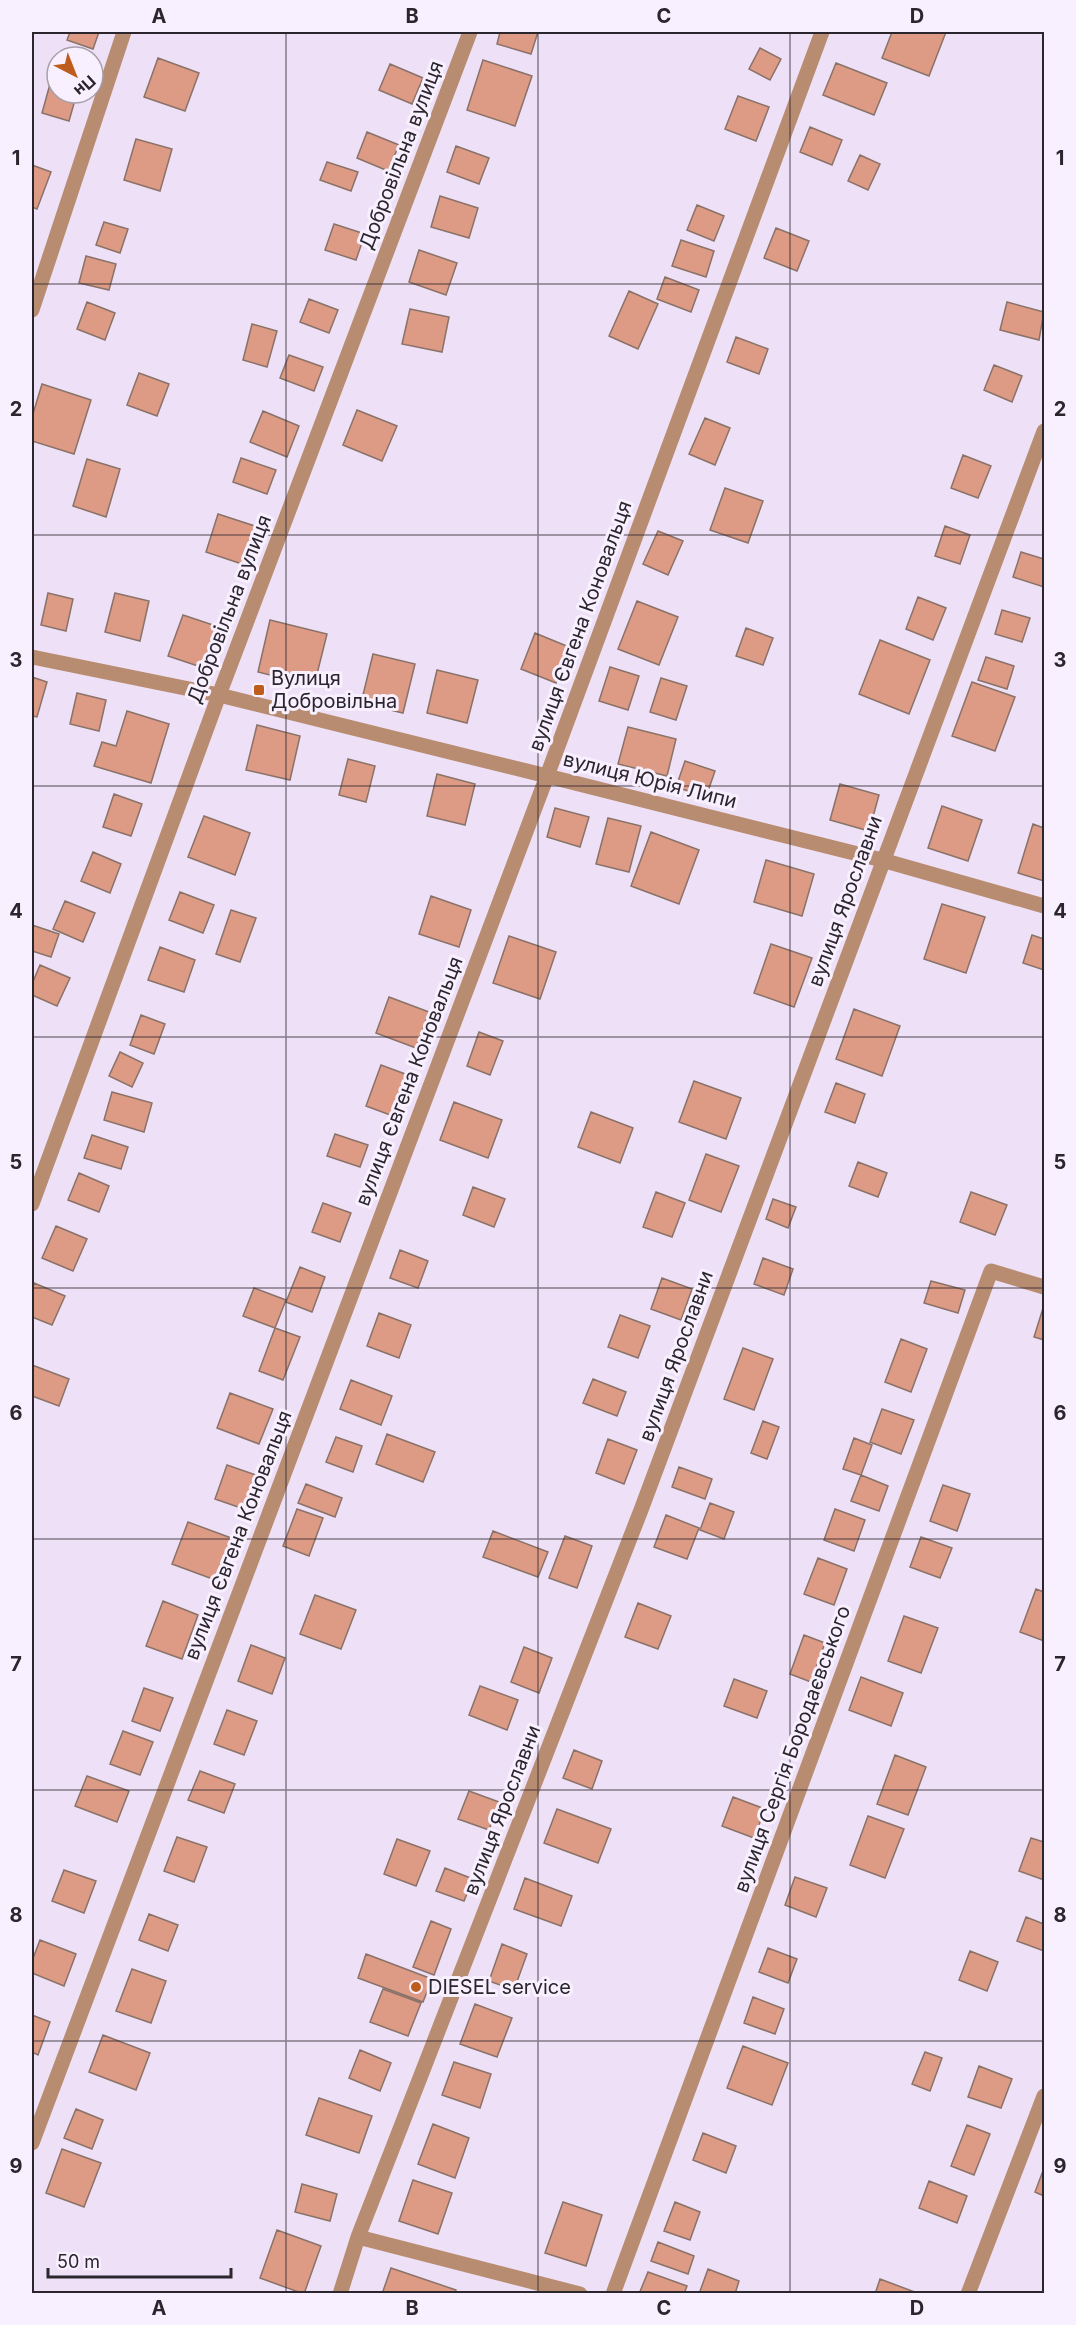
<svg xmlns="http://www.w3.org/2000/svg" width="1076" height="2325" viewBox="0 0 1076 2325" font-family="Inter,sans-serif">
<rect width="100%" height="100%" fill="#eee1f7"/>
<path fill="#dd9a84" stroke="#8a7269" stroke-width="1.5" d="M70,32h29l-6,17 -26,-9z
M500,32h38l-7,22 -34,-10z
M892,32h54l-17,44 -47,-18z
M760,48l21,11 -11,21 -21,-11z
M158,58l41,15 -14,38 -41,-14z
M483,60l49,16 -17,50 -48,-16z
M836,63l51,20 -13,32 -51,-20z
M390,64l33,14 -11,26 -33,-14z
M50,84l7,2v7h20l-8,28 -27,-8z
M738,96l31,11 -13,34 -31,-12z
M810,127l32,13 -10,25 -32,-13z
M367,132l32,13 -11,26 -31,-13z
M136,139l36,10 -12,42 -36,-11z
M456,146l33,12 -10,26 -32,-12z
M860,155l20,9 -12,26 -20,-9z
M327,162l31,10 -7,19 -31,-11z
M32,165l19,7 -14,37 -5,-2z
M440,196l38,12 -9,30 -38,-11z
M697,205l27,11 -10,25 -27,-11z
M104,222l24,7 -8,24 -24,-8z
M334,224l31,10 -9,26 -31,-10z
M776,228l33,13 -12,30 -33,-13z
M681,240l33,11 -8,26 -34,-11z
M419,250l38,13 -11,32 -37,-13z
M86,256l30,8 -7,26 -30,-7z
M665,277l34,13 -8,22 -34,-13z
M629,291l29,13 -20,45 -29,-13z
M309,299l29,11 -9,23 -29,-11z
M87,302l28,11 -10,27 -28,-11z
M1007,302l37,10 -5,28 -39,-10z
M410,309l39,8 -7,35 -40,-8z
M252,324l25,7 -10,36 -24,-7z
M736,337l32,12 -9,25 -32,-12z
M289,355l34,12 -9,24 -34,-13z
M994,365l28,11 -10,26 -28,-12z
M139,373l30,11 -12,32 -30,-11z
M42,384l49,16 -17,54 -42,-13v-24z
M357,410l40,16 -15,35 -39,-16z
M263,411l36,15 -12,31 -37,-15z
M705,418l25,10 -15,37 -26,-11z
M963,455l28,11 -13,32 -27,-10z
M241,458l35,12 -9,24 -34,-12z
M87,459l33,10 -14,48 -33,-11z
M725,488l38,13 -15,42 -38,-13z
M218,514l40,13 -13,38 -39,-13z
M945,526l25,9 -10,29 -25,-8z
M658,531l25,10 -15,34 -25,-11z
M1021,552l23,7v28l-31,-10z
M48,593l25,6 -7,32 -25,-6z
M115,593l34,8 -9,40 -35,-9z
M918,597l28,11 -13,32 -27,-11z
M637,601l41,16 -19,48 -41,-16z
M1002,610l28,8 -8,24 -27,-8z
M183,615l39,13 -15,41 -39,-13z
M270,620l57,14 -13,52 -56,-14z
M746,628l27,10 -10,27 -27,-9z
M535,633l34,14 -13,36 -35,-14z
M880,640l50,20 -21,54 -50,-20z
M373,654l42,10 -12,49 -42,-10z
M986,657l28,9 -7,23 -29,-9z
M610,667l29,9 -11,34 -29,-9z
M437,670l41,10 -11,43 -40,-10z
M32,677l15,5 -10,35 -5,-1z
M661,678l26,8 -11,34 -26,-8z
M972,682l43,15 -20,54 -43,-15z
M77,693l29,7 -7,31 -29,-7z
M127,711l42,13 -18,59 -57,-17 8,-24 14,4z
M257,725l43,11 -10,44 -44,-10z
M628,727l48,12 -9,37 -49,-12z
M348,759l27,7 -9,36 -27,-7z
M685,761l30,10 -9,26 -30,-10z
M437,774l38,10 -10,41 -38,-9z
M840,784l39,11 -10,36 -39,-11z
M114,794l28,10 -11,32 -28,-9z
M942,806l40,14 -14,41 -40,-13z
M555,808l34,9 -9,30 -33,-10z
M204,816l46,17 -15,42 -47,-18z
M608,818l33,8 -12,46 -33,-8z
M1033,824l11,4v53l-26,-8z
M651,832l48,18 -20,54 -48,-18z
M93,852l28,12 -11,29 -29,-12z
M766,860l48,14 -12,42 -48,-14z
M180,892l34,13 -11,28 -34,-13z
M431,896l40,14 -12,37 -40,-13z
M65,901l30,12 -12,29 -30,-13z
M942,904l43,13 -19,56 -42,-14z
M231,910l25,8 -16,44 -24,-8z
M32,925l27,9 -8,23 -19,-6z
M1032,935l12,4v31l-21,-7z
M509,936l47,16 -16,47 -47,-16z
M771,944l41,14 -18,49 -40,-14z
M160,947l35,13 -11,32 -36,-12z
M40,965l30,13 -13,28 -25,-11v-11z
M389,997l40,15 -13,36 -40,-15z
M854,1009l46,17 -18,50 -46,-17z
M141,1015l24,9 -11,30 -24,-9z
M479,1032l24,9 -13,34 -23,-9z
M120,1052l23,11 -11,24 -23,-11z
M381,1065l27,10 -15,41 -27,-10z
M694,1081l47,17 -15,41 -47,-17z
M836,1083l29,11 -10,29 -30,-11z
M112,1092l40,11 -8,29 -40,-12z
M454,1102l48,18 -14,38 -48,-18z
M591,1112l42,16 -13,35 -42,-16z
M335,1134l33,11 -8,22 -33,-11z
M92,1135l36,12 -7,22 -37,-11z
M706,1154l33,12 -18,46 -32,-12z
M858,1162l29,11 -9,24 -29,-11z
M79,1173l30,13 -10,26 -31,-12z
M473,1187l32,12 -11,28 -31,-12z
M656,1192l29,11 -13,34 -29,-10z
M971,1192l36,13 -12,30 -35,-13z
M773,1199l23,8 -8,21 -22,-9z
M323,1203l28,10 -11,29 -28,-10z
M56,1226l31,13 -14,32 -31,-13z
M400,1250l28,11 -10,27 -28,-10z
M763,1258l30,11 -9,26 -30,-11z
M300,1267l25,10 -13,35 -26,-10z
M662,1278l30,11 -11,31 -30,-11z
M931,1281l34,9 -7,23 -34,-10z
M34,1283l31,13 -13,29 -20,-8v-28z
M254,1288l32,12 -11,28 -32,-12z
M1044,1305v35l-10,-3z
M379,1313l32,12 -12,33 -32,-12z
M620,1315l30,11 -12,32 -30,-11z
M275,1328l25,9 -17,43 -24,-9z
M901,1339l26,10 -16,43 -26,-10z
M743,1348l30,11 -19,51 -30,-11z
M32,1365l37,14 -10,27 -27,-10z
M593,1379l33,13 -9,24 -34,-13z
M351,1380l41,16 -11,29 -41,-16z
M230,1393l43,16 -14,35 -42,-16z
M882,1409l32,11 -13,34 -31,-12z
M763,1421l16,6 -12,32 -16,-6z
M387,1434l48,18 -12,30 -47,-18z
M336,1437l26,9 -9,26 -27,-10z
M854,1438l18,7 -11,30 -18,-6z
M608,1439l29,11 -13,34 -28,-11z
M227,1465l29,10 -12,34 -29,-10z
M679,1467l33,12 -7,20 -33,-12z
M861,1475l27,11 -9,25 -28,-10z
M306,1484l36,14 -7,19 -37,-14z
M943,1485l27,9 -13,37 -27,-10z
M710,1503l24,9 -10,27 -24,-9z
M297,1509l26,9 -14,38 -26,-10z
M835,1509l30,11 -11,31 -30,-11z
M666,1515l33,13 -12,31 -33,-12z
M188,1522l46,17 -16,42 -46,-17z
M493,1531l55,21 -10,25 -55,-20z
M565,1536l27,10 -15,42 -28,-10z
M921,1537l31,11 -12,30 -30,-11z
M818,1558l29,11 -13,36 -30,-11z
M1036,1589l8,3v49l-24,-9z
M315,1595l41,15 -15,39 -41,-15z
M163,1601l35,14 -16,44 -36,-13z
M638,1603l33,13 -13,33 -33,-12z
M904,1616l34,12 -17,45 -33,-12z
M804,1635l21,8 -14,39 -21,-8z
M251,1645l34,13 -13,36 -34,-13z
M524,1647l28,11 -13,35 -28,-11z
M861,1677l42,16 -12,33 -42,-16z
M734,1679l33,12 -10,27 -33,-12z
M480,1686l38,14 -11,30 -38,-15z
M144,1688l29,10 -13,33 -28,-10z
M227,1710l30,11 -13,34 -30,-11z
M123,1731l30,11 -13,33 -30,-11z
M574,1750l28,11 -10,28 -29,-11z
M895,1755l31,12 -18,48 -31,-11z
M200,1771l35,13 -11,29 -36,-13z
M87,1776l42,15 -12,31 -42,-16z
M469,1791l30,11 -10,28 -31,-11z
M733,1797l32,12 -11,29 -32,-12z
M557,1809l54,20 -13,34 -54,-20z
M868,1816l36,13 -19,49 -35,-13z
M177,1837l30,10 -13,35 -30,-11z
M1031,1838l13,4v38l-25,-9z
M397,1839l33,12 -14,35 -32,-12z
M445,1868l28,11 -9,22 -28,-10z
M64,1870l32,11 -12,32 -32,-12z
M795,1877l32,11 -11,29 -31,-12z
M525,1878l47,18 -11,30 -47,-17z
M149,1914l29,11 -10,26 -29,-11z
M1026,1917l18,7v27l-27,-10z
M431,1921l20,8 -17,46 -21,-8z
M40,1940l36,14 -12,32 -32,-13v-12z
M502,1944l25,10 -13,36 -25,-9z
M768,1948l29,11 -9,24 -29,-11z
M970,1951l28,11 -11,29 -28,-11z
M366,1954l66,25 -9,23 -65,-24z
M132,1969l34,12 -15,42 -35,-12z
M383,1989l38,14 -13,33 -38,-14z
M753,1997l31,12 -9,25 -31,-11z
M475,2004l37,14 -15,39 -37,-13z
M32,2015l18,7 -12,33 -6,-3z
M103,2035l47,18 -14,37 -47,-18z
M743,2046l45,17 -16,42 -45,-17z
M360,2050l31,13 -11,28 -31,-13z
M925,2052l17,6 -12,33 -18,-7z
M454,2062l37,12 -11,34 -38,-13z
M979,2066l33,13 -11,29 -33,-11z
M319,2098l53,18 -13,37 -53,-18z
M76,2109l27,11 -11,29 -28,-11z
M433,2124l36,14 -14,40 -37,-14z
M967,2125l23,9 -16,41 -23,-9z
M703,2133l33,13 -10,27 -33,-13z
M62,2149l39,14 -17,44 -38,-14z
M1044,2168v28l-9,-4z
M413,2180l39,13 -14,41 -39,-13z
M929,2181l38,15 -10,27 -38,-15z
M302,2184l35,10 -7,27 -35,-9z
M563,2202l39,13 -16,51 -41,-13z
M675,2202l25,10 -10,28 -26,-9z
M277,2230l44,16 -17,48 -44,-16z
M658,2242l36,14 -6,18 -37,-13z
M391,2268l65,22 -1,4h-73z
M708,2269l31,12 -4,13h-36z
M648,2272l39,14 -3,8h-45z
M880,2279l40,15h-45z"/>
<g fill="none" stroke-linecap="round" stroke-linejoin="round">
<path stroke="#b88c70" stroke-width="15" d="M32,310l92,-278
M32,657l187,38 328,81 335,84 162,46
M32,1204l187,-509 251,-663
M32,2143l515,-1367 275,-744
M358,2237l222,57
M340,2294l18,-57 283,-727 403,-1079
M613,2294l378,-1023 53,16
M968,2294l76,-198"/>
</g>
<path fill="none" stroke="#2b262e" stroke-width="1.5" stroke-opacity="0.55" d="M286,32v2262M538,32v2262M790,32v2262M32,284h1012M32,535h1012M32,786h1012M32,1037h1012M32,1288h1012M32,1539h1012M32,1790h1012M32,2041h1012"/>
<g fill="#bd5c1d" stroke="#f8f0fe" stroke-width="2">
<rect x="253" y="684" width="12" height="12" rx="3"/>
<circle cx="416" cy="1987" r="6"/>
</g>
<g text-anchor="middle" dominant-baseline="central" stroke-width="6" stroke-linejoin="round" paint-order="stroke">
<g font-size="20" fill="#2b262e" stroke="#f8f0fe">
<text transform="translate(401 155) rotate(-69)">Добровільна вулиця</text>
<text transform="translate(229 609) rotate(-69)">Добровільна вулиця</text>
<text transform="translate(580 626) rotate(-70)">вулиця Євгена Коновальця</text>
<text transform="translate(650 780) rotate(14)">вулиця Юрія Липи</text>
<text transform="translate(845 901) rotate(-70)">вулиця Ярославни</text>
<text transform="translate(409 1081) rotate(-69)">вулиця Євгена Коновальця</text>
<text transform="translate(676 1356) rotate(-70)">вулиця Ярославни</text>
<text transform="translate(238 1535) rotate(-69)">вулиця Євгена Коновальця</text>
<text transform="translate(792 1749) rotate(-70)">вулиця Сергія Бородаєвського</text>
<text transform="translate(502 1810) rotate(-69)">вулиця Ярославни</text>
</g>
<g font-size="20" fill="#2b262e" stroke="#f8f0fe" text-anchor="start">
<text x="271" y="678">Вулиця<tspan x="271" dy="23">Добровільна</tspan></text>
<text x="428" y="1987">DIESEL service</text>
</g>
</g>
<rect width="1076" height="2325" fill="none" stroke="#f8f0fe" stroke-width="66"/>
<g transform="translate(75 75) rotate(138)"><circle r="28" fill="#f8f0fe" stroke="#a69fab" stroke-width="1.5"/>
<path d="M0-4.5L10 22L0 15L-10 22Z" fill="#bd5c1d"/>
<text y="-9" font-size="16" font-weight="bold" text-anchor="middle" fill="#2b262e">Пн</text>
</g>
<path d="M48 2268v9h183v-9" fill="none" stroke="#2b262e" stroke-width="3"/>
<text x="57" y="2268" font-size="18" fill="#2b262e" stroke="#f8f0fe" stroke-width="4.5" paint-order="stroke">50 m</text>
<rect x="33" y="33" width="1010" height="2259" fill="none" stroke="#2b262e" stroke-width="2"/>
<g font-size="20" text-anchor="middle" font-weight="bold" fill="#2b262e">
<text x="159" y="23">A</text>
<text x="412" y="23">B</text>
<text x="664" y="23">C</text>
<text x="917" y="23">D</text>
<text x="16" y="165">1</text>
<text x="1060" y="165">1</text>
<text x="16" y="416">2</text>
<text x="1060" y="416">2</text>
<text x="16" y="667">3</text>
<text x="1060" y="667">3</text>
<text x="16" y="918">4</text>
<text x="1060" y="918">4</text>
<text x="16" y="1169">5</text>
<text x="1060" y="1169">5</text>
<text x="16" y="1420">6</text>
<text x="1060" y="1420">6</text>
<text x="16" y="1671">7</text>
<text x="1060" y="1671">7</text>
<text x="16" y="1922">8</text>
<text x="1060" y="1922">8</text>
<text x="16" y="2173">9</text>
<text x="1060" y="2173">9</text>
<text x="159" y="2315">A</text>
<text x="412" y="2315">B</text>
<text x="664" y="2315">C</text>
<text x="917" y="2315">D</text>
</g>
</svg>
